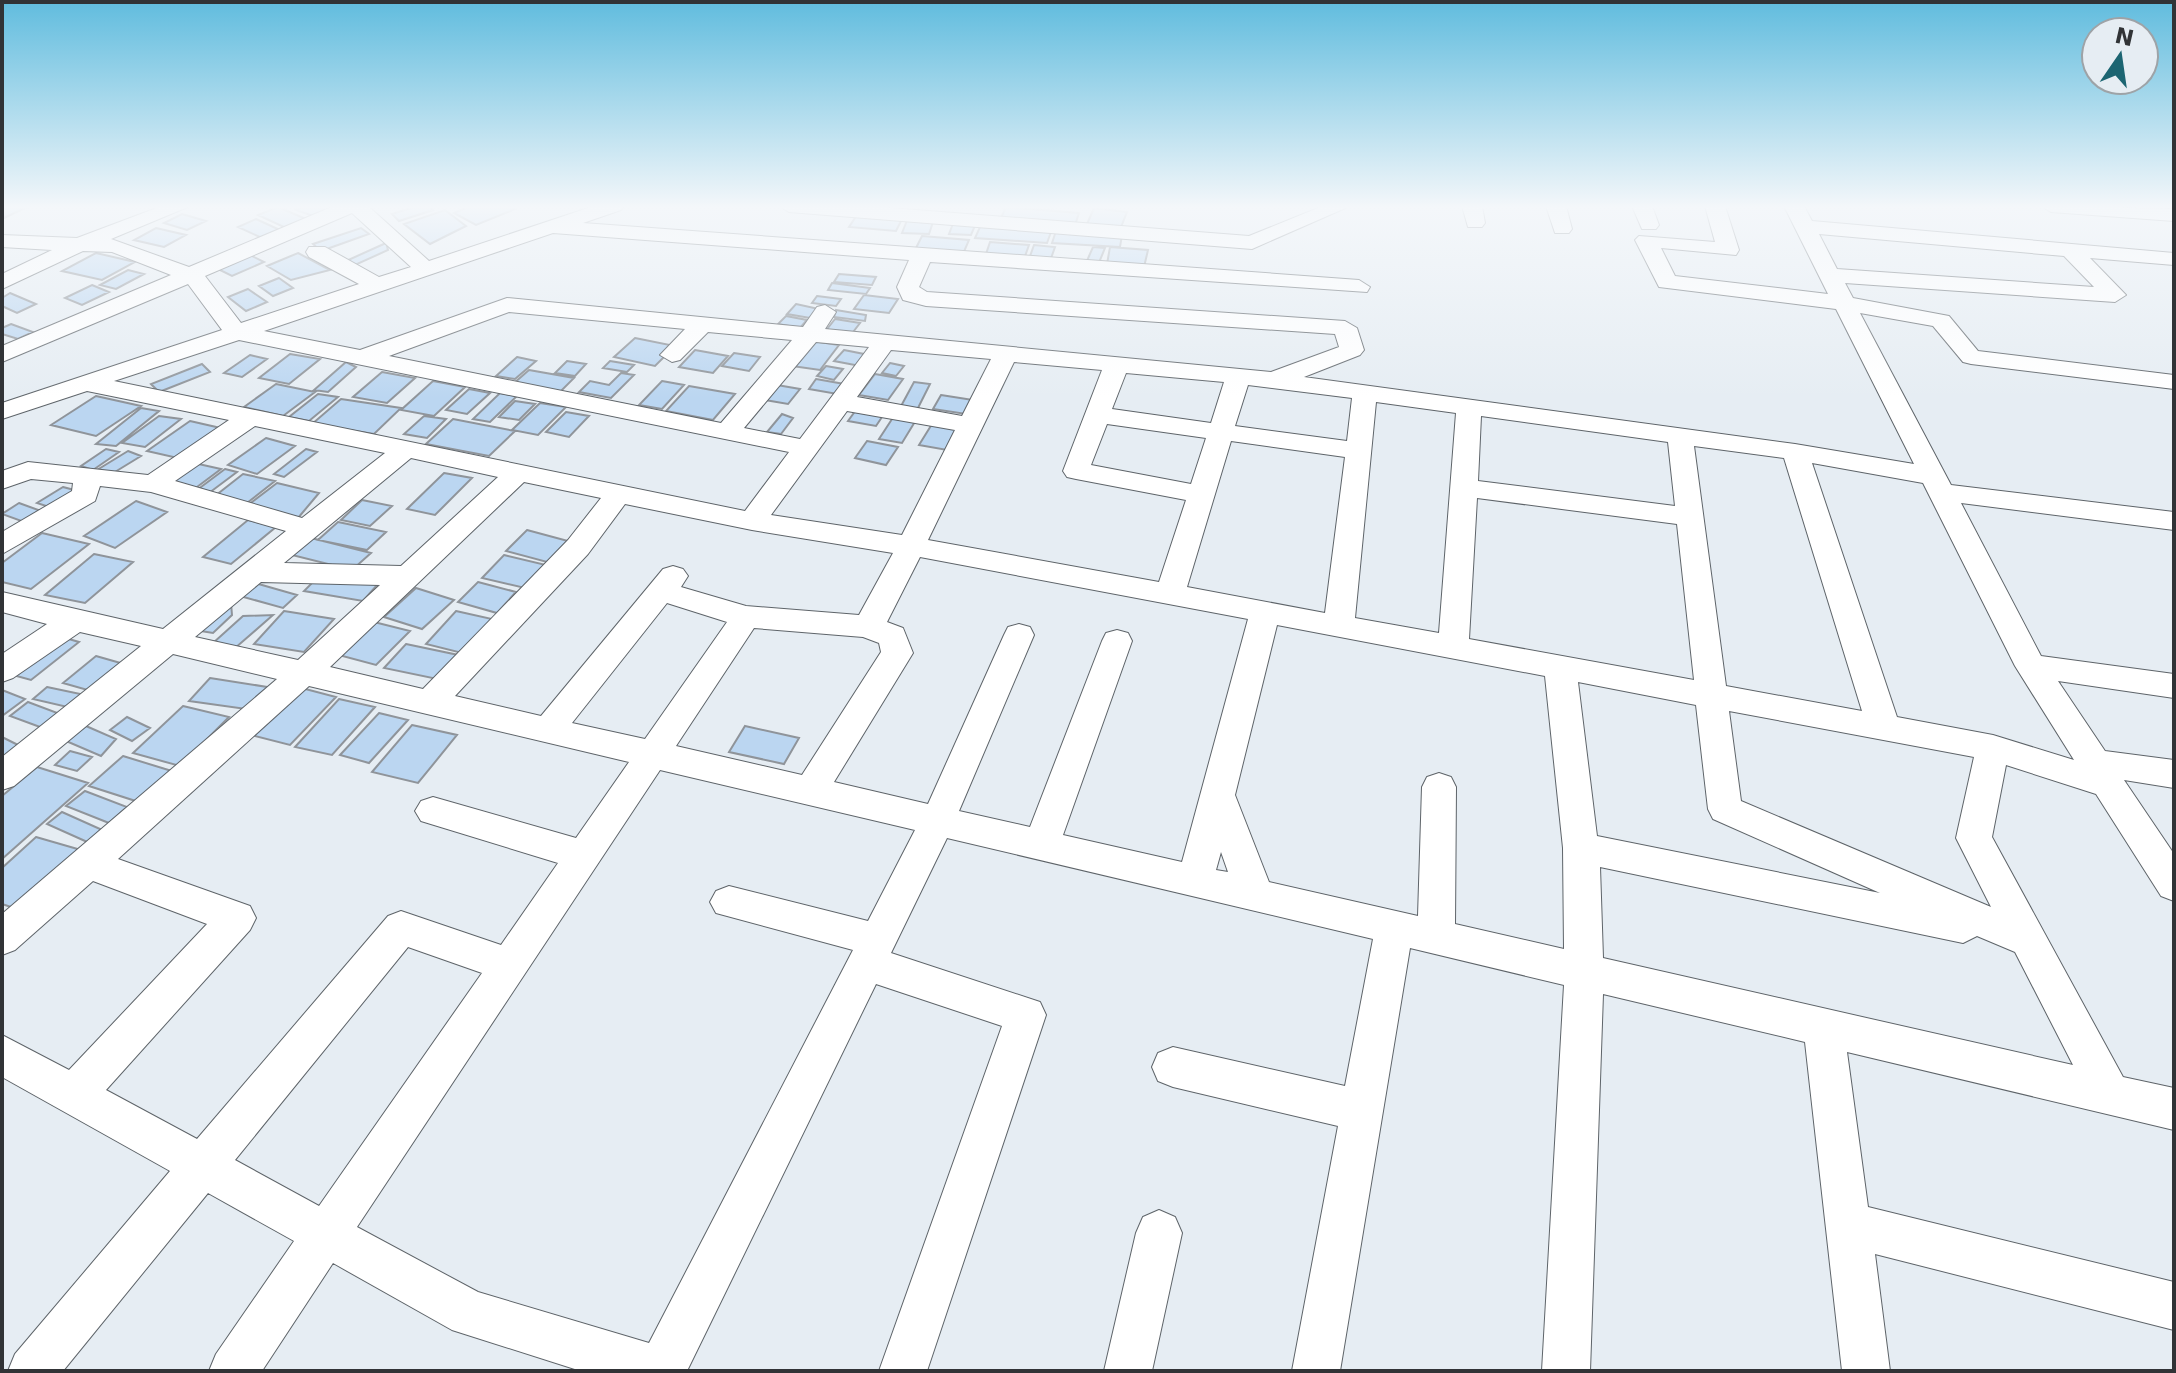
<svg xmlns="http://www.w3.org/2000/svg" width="2176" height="1373" viewBox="0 0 2176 1373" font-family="'DejaVu Sans',sans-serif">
<rect width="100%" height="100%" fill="#e6edf3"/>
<path fill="#bbd6f1" stroke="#8f949a" stroke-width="2" d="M2,206h27l-25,12z
M305,206h29l-21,10 -17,-6z
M417,206h11l5,4 -34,11 -7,-7z
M470,206h39l6,3 -39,16 -22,-12z
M278,207l28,12 -20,9 -28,-13z
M1006,207l73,6 -4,12 -74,-7z
M1094,208l33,4 -6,15 -34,-3z
M445,210l21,16 -36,18 -26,-20z
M182,214l24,7 -19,9 -23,-7z
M857,215l45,4 -6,12 -47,-4z
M908,218l26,1 -5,15 -27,-1z
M256,219l24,11 -18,8 -24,-11z
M954,221l22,2 -5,12 -22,-1z
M980,227l71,5 -4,11 -72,-5z
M156,228l30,7 -22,12 -30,-7z
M361,228l8,6 -48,17 -8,-7z
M1056,231l66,4 -2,12 -68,-4z
M922,236l47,4 -6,14 -48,-4z
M990,242l39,3 -5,14 -39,-2z
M386,243l2,7 -33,15 -9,-4z
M1034,245l21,2 -5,14 -21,-2z
M1093,247l12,1 -7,17 -12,-2z
M1110,247l38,3 -4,17 -37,-3z
M96,253l39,9 -33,18 -40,-9z
M298,253l32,17 -39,10 -24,-14z
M250,255l14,7 -32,14 -14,-7z
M128,270l16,4 -28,15 -16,-4z
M839,274l37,3 -4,8 -38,-3z
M279,278l14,10 -20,8 -14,-10z
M832,283l38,5 -4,6 -38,-4z
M92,285l17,7 -27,13 -17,-7z
M248,289l19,13 -21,9 -18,-14z
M10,293l26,11 -19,9 -15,-7v-8z
M864,295l34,4 -9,14 -35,-4z
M817,296l24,3 -5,7 -24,-3z
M796,304l23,5 -9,9 -23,-4z
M836,310l30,5 -1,6 -31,-4z
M786,316l21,4 -7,8 -22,-4z
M835,319l25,4 -10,13 -26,-3z
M11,324l22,8 -15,7 -16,-5v-6z
M635,338l40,8 -20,20 -41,-9z
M812,341l27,4 -19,25 -28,-4z
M695,350l33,6 -15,17 -34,-6z
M844,350l25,5 -9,11 -26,-5z
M734,353l26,4 -11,14 -27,-5z
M290,354l30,5 -31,25 -30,-6z
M250,355l17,4 -25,18 -18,-4z
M517,357l19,4 -21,18 -19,-3z
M567,361l19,3 -11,12 -20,-3z
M610,361l24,4 -7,7 -24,-4z
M346,362l10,5 -28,25 -14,-2z
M890,363l14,3 -8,10 -14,-3z
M202,364l8,8 -51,20 -8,-8z
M826,366l17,3 -9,11 -17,-4z
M529,370l45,8 -15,15 -46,-9z
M382,372l33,6 -28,25 -34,-6z
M621,373l13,2 -23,23 -32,-6 11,-11 19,4z
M875,374l28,5 -15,21 -29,-5z
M816,379l34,6 -7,10 -34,-6z
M433,381l32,6 -31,29 -33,-6z
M662,381l22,4 -22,24 -23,-4z
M914,382l16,2 -13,26 -17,-2z
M276,384l39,8 -32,24 -39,-9z
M777,385l23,4 -12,15 -23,-4z
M689,386l46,8 -22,26 -47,-9z
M469,389l21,4 -23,21 -21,-4z
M500,393l17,3 -27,26 -17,-3z
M318,394l20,3 -29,24 -20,-4z
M941,395l32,5 -7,14 -33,-5z
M96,396l45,10 -45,30 -45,-11z
M341,399l60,9 -27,26 -62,-10z
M515,401l20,3 -16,16 -20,-3z
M540,403l26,4 -28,28 -26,-5z
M141,408l18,3 -43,35 -20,-2z
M856,410l28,4 -8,12 -28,-5z
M566,412l23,4 -20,21 -23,-5z
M782,414l11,4 -12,16 -14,-2z
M159,416l22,3 -36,28 -23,-4z
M424,416l22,3 -19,19 -23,-4z
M894,416l22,4 -14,23 -23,-4z
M453,419l62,12 -26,25 -63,-12z
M190,421l35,8 -43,30 -35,-8z
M932,424l28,4 -13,22 -28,-5z
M266,438l29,8 -38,28 -29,-9z
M867,441l31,6 -12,18 -31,-7z
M106,449l13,3 -26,18 -12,-4z
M306,449l11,3 -33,25 -10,-3z
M128,451l13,5 -31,19 -13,-5z
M194,463l27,6 -28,21 -27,-6z
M225,469l12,3 -28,21 -12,-3z
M444,473l28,5 -37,37 -28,-6z
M243,474l32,7 -28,22 -32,-7z
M277,483l42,10 -21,25 -50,-13z
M63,487l15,4 -26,17 -15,-5z
M362,500l30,6 -22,20 -29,-6z
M136,501l31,11 -52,36 -31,-12z
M19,503l22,8 -17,11 -22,-8z
M248,520l28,7 -45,37 -28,-7z
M338,522l48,10 -19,18 -49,-10z
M527,530l41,11 -21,21 -41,-11z
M42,533l47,11 -58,45 -29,-7v-19z
M307,537l64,16 -19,17 -64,-16z
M94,554l39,8 -48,41 -40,-8z
M504,555l42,10 -21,23 -43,-10z
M320,575l58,9 -15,17 -59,-10z
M478,582l38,10 -19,21 -39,-11z
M255,583l42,12 -14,13 -43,-12z
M416,588l38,12 -32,29 -38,-12z
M231,603l1,12 -19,18 -12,-2z
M284,611l50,8 -30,33 -50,-8z
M456,611l36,8 -30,34 -36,-9z
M273,615l-39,34 -21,-6 30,-27z
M370,621l40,10 -34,34 -41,-11z
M62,637l17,5 -48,38 -18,-5z
M406,644l57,12 -21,24 -58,-12z
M96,656l35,10 -33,27 -35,-10z
M210,678l64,10 -28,21 -57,-8z
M294,686l42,11 -46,48 -43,-11z
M47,687l43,9 -14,13 -43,-10z
M2,690l23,9 -23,17z
M339,699l36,8 -43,48 -37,-8z
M28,702l40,15 -17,14 -41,-15z
M183,706l46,11 -49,49 -47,-13z
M379,713l29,7 -39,43 -29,-8z
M127,717l23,11 -18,13 -22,-11z
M412,725l45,10 -39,48 -46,-11z
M86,726l30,13 -15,17 -35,-15z
M745,726l54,12 -15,26 -55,-12z
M2,737l28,14 -28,20z
M70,751l22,6 -15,14 -22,-6z
M123,756l52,16 -33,31 -53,-17z
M37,767l51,16 -86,76v-63z
M85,791l42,16 -18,16 -43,-17z
M62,812l47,21 -15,12 -47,-21z
M36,837l52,15 -62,60 -24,-8v-36z"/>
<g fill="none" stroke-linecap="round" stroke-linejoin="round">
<defs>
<path id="minor" d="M162,206h28l-79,33 78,28 145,-61h34l61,55 165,-55h30l-3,4 -38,13 776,57 11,7 -3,5 -437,-30 -11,25 8,5 418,29 12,7 7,22 -4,5 -56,22 491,67 119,20 -78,-155 -177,-22 -24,-47 4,-4 76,6 -10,-36h20l14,44 -3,5 -75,-7 14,28 153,18 -44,-88h20l8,15 362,32v12l-84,-7 36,37 -11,7 -270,-19 8,15 96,18 29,35 196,24v14l-203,-25 -8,-2 -30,-36 -73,-13 91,172 223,27v18l-213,-27 80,153 133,18v24l-116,-17 47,70 69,9v28l-50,-8 50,74v47l-13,-5 -65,-102 -90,-29 -14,72 131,240 51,11v42l-327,-78 21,155 306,75v48l-299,-76 15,117h-48l-37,-329 -202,-48 -13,377h-48l22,-386 -154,-37 -70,423h-48l46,-245 -165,-39 -15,-6 -6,-14 6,-14 15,-6 172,39 28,-147 -426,-101 -56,115 149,49 6,13 -119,356h-48l123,-345 -126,-42 -189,387h-106l-129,-41 -119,-67 -71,108h-53l7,-17 78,-113 -86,-48 -145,178h-55l7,-17 155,-183 -168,-94v-42l67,35 138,-146 -114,-43 -78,69 -13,5v-41l275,-235 -104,-25 -159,132 -12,4v-33l139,-111 -61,-14 -67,46 -11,4v-28l45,-30 -45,-12v-20l161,37 123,-98 -135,-39 -51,-6 -5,15 -93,53v-22l70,-41 1,-8 -42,-4 -29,10v-18l26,-9 120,13 81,-55 -142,-29 -85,28v-16l220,-73 -34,-46 -186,78v-16l169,-71 -59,-23 -29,-1 -81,38v-15l50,-24 -50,-3v-12l75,3zM352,213l59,54 -32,10 -54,-30h-16l-3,5 3,5 50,27 -118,39 -36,-47zM553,233l356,27 -12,27 6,13 23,6 409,28 4,13 -68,25 -446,-43 11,-17 -11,-7 -8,2 -14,20 -296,-29 -147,52 -96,-19zM1819,234l245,22 30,31 -257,-18zM509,312l176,17 -25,26 12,7 8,-2 28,-28 84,8 -71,83 -332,-67zM239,340l550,112 -44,59 -631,-130zM816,342l53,5 -69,92 -56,-11zM891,350l100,9 -29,57 -105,-19zM1014,362l88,8 -39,101 4,6 9,2 110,21 -27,82 -231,-42zM1126,373l98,9 -13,41 -99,-14zM1248,385l104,13 -5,43 -112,-15zM1376,402l80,11 -17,220 -84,-15zM847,411l108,19 -53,105 -131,-20zM1481,416l187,26 7,64 -197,-25zM1107,424l99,14 -15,46 -100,-19zM255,426l130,27 -83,65 -127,-37zM1231,441l114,16 -20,156 -138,-26zM1694,446l90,12 78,253 -136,-25zM411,458l87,19 -97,89 -117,-3zM1812,463l111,20 92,183 59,94 -81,-25 -96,-18zM524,482l77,16 -33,42 -145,149 -93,-22zM1477,498l200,26 17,156 -225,-41zM625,504l127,26 141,23 -34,62 -113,-9 -65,-19 7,-11 -5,-7 -10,-3 -10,3 -122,147 -86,-20 133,-142zM920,557l328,62 -66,243 -119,-27 69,-194 -4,-8 -11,-3 -11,3 -4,8 -72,186 -71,-16 75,-176 -4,-8 -11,-3 -11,3 -4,8 -76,169 -94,-22 79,-129 -10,-25 -16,-6zM261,582l119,3 -82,75 -103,-23zM667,603l60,19 -82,117 -73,-16zM1277,625l268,51 18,172 1,101 -109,-25 1,-137 -5,-10 -12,-4 -12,4 -5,10 -4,129 -149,-34 -34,-87zM754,628l109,9 16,6 2,9 -79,123 -126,-29zM1578,682l118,23 12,104 5,10 167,74 -283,-57zM309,686l320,76 -53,76 -143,-41 -12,4 -6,10 6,10 137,42 -57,82 -100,-34 -13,5 -191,223 -91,-49 144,-160 6,-12 -6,-12 -132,-47zM1729,711l245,46 -18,81 35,69 -250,-106zM660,770l255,60 -47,91 -139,-35 -13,5 -6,11 6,11 137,37 -204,393 -171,-51 -121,-65zM1221,852l7,20 -12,-2zM1600,867l363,76 14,-7 38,16 58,113 -470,-107zM408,947l74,26 -163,233 -84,-46z
M779,206h86l384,30 74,-30h27l-98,43 -463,-37z
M1462,206h20l3,17 -3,4h-14z
M1546,206h20l6,23 -3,4h-14z
M1632,206h20l7,19 -3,4h-14z
M2041,206l133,3v12l-123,-9z
M1159,1210l16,7 7,16 -30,138h-48l32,-138 7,-16z"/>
</defs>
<use href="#minor" stroke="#5e6469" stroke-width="2"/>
<use href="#minor" fill="#fff" fill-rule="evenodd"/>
</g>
<linearGradient id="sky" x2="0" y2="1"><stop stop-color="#60bcde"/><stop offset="0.52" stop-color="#f4f7fa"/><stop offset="1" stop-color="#f4f7fa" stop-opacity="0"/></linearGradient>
<rect width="2176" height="398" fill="url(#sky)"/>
<rect width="2176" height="1373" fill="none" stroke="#313336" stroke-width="8"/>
<g transform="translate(2120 56) rotate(13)"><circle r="38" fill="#e6edf3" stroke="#9ea3a7" stroke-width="2"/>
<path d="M0-6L14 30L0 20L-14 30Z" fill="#1c6572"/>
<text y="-12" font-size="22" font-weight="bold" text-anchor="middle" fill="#313336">N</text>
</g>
</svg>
